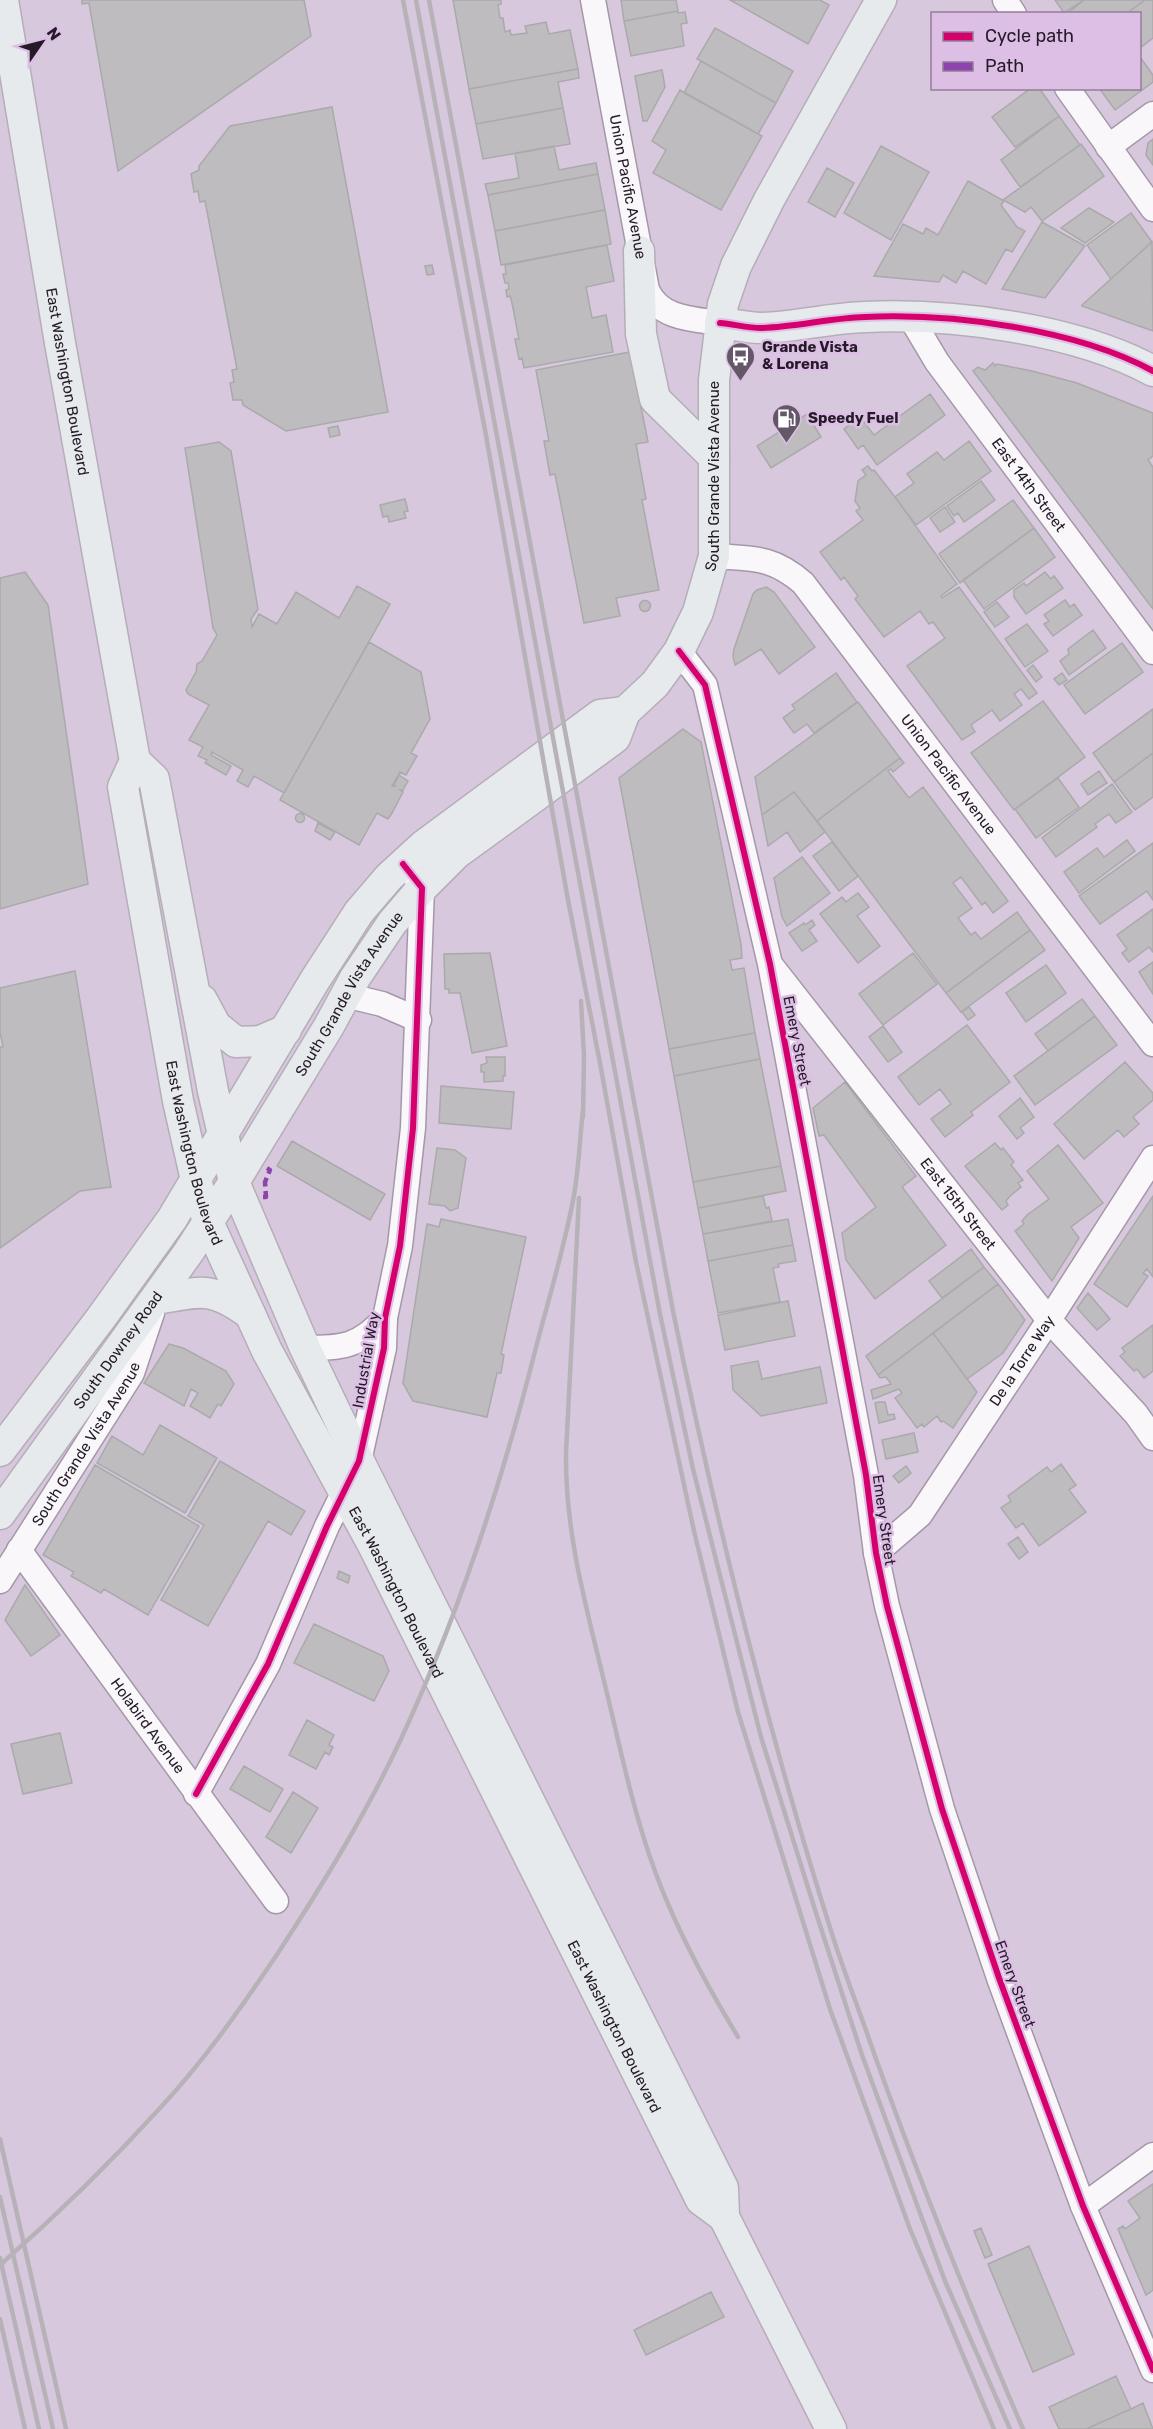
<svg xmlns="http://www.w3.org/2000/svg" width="1153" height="2429" viewBox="0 0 1153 2429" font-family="Rubik,sans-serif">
<rect width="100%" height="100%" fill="#d8c8dd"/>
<path fill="#bebcbf" stroke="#aaa9ab" stroke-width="1.5" d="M82,0h222l7,36 -193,135 -29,-168 -7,1z
M453,0h48v4l-3,1 2,13h3l2,14 5,-2 1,5 16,-2 -2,-7 21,-4 3,12 21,-4 8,39 -109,20z
M621,0h55l2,11 -54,10z
M730,0h90l9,5 -21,39z
M1055,0h29l-20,13z
M1084,0h61l-19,14h-59z
M1145,0h8v38l-13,10v-34h-14z
M678,11v2l7,-1 2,11 -6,1 3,22 -53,10 -7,-35z
M715,28l78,43 -17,32 -79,-44z
M1140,57l13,18v7l-38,28 -16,-22h41z
M701,61l75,42 -18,31 -74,-41z
M578,69l1,9 -21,4 5,26 -87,16 -7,-35z
M662,70l3,17 -18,34h-4l-8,-45z
M1031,88h8l20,28 -44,31 -23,-30z
M680,90l82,46 -41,74 -68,-37 13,-23 -14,-9z
M332,107l56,305 -102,19 -43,-26 -1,-5h-9l-3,-17 4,-1 -2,-12 5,-1 -32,-168 -5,1 -2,-11 -4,1 -3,-18 8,-4v-4l31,-40z
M563,108l7,36 -87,15 -7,-35z
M1059,116l21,29 -60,42 -19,-27z
M1153,139v26l-7,-10 2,-12z
M1081,144l23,32 -62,45 -11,-14 -6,5 -22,-12z
M554,146l5,24 37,-7 2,11 -110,21 -3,-11 34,-6 -4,-25z
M881,146l48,26 -38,68 -47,-27z
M827,168l27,15 -19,34 -27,-15z
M598,174l7,36 -110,21 -7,-36z
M968,181l36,20 -3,4 16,22 8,4 -13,21 -6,-3 -20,35 -23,-13 -7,12 -13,-8 -4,7 -65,-6 29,-52 20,10 3,-6 12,7z
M1089,208l25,14 -29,21 -24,-15z
M605,210l6,34 -110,21 -6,-34z
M1131,213l21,29 -41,37 -24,-34z
M1042,222l43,24 -40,52 -43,-9z
M1152,242l1,89 -71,-25v-1z
M607,245l7,36 -28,6 6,31 14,-3 7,37 -89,16 -2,-10 -3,1 -4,-20h4l-7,-36 -2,-7 -3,1 -1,-7 3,-1 -1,-6h-3l-2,-9h3l-1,-9z
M432,265l2,9 -7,1 -2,-9z
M630,352l18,90 -12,2 10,55 -4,1 17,90 -43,8 4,18 -36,7 -29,-149 -5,1 -6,-34h5l-13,-71z
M993,363l2,3 2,-2 35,7 45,12 76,30v43l-5,4 5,7v142l-180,-238 5,-4 7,3z
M930,394l15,21 -68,50 -14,-20 -5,4 -14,-20 16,-12 14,18z
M807,414l14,23 -50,31 -14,-22z
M338,426l2,9 -10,2 -2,-9z
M969,441l22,30 -75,54 -21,-28 19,-14 -7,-9 30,-22 7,8z
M219,442l12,9 27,158 -7,10 1,8 7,-13 18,10 19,-32 43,26 18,-32 33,18 -106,189 -30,-17 -6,11 -11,-6 6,-11 -31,-18 -1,3 20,11 -5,9 -21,-12 2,-3 -9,-4 5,-9 -14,-7 20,-35 -21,-11 -2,-4 10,-18 1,-8 5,-3 15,-26 -4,-7 -28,-180z
M868,466l4,5 2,-1 21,27 62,87 -16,12 1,2 17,-11 78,106 -8,6 -8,-10 -7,5 8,11 -22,16 -8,-11 -21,15 4,7 -13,8 -55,-74 38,-28 -12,-16 -4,2 -9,-13 -36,26 -29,-38 3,-3 -14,-19 -3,3 -21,-28 43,-32 -7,-9 4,-3 -5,-7 3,-20 8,-6 -4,-5z
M981,481l14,19 -31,22 -6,-9 -4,3 -7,-10z
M405,499l3,12 -4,1 2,6 -17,4 -1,-6 -5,1 -3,-12z
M1013,500l21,28 -74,55 -21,-29z
M945,507l10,15 -15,10 -10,-14z
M1034,528l21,29 -71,52 -21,-29z
M25,572l23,33 40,279 -88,25v-331z
M1045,572l6,7 3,-3 9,12 -37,26 -12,-17v-7l10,-7 2,3z
M766,587l8,5 41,55 -36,27 -18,-25 -26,16 -2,-9 1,-7 19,-55 4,-4z
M1065,600l5,7 4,-3 8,11 -29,21 -9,-12 5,-3 -5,-6z
M639.5 606a5.5 5.5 0 1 1 11 0a5.5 5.5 0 1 1-11 0Z
M997,602l12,15 -14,10 -11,-15z
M1027,624l21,27 -23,16 -20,-28z
M1093,630l13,18 -37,27 -9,-14 9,-7 -1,-5z
M369,642l52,30 9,47 -19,34 6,3 -11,19 -6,-3 -8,14h4l-2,-1 5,-10 9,6 -5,9h-3l3,2 -11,21 -4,6 -11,-6 -18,32 -79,-45z
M1122,643l21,29 -58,42 -21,-29z
M1033,665l9,12 -6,5 -9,-12z
M836,673l21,29 -43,31 -7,-9 -13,9 -11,-15 12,-9 -3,-4z
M1062,673l5,7 -8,5 -5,-6z
M1043,701l42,56 -71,53 -43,-57z
M858,702l42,56 -83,63 -23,-29 -32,23 -7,-38z
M1153,709v44l-39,29 -21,-29z
M683,729l18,13 40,202 1,14 -12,2 2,10 12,-2 11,65 -86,16 -50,-271z
M1153,753v44l-18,13 -21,-28z
M900,758l4,5 -11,9 -2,-3 -3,2 21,27 14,-11 85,114 -15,12 -8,-11 -3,3 -21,-28 -8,6 19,25 -14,10 13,17 4,-3 6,7 36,-27 13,18 -84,63 -129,-172z
M1099,771l8,12 -19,12 -7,-11z
M1058,778l21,29 -43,31 -21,-29z
M1112,784l20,28 -16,11 -7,-9 -14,10 2,3 -41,30 -14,-19z
M794,792l31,40 -25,20 -13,-20 -19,14 -6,-31z
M295.5 818a4.5 4.5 0 1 1 9 0a4.5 4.5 0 1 1-9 0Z
M318,823l17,9 -5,8 -15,-9z
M1127,840l8,11 -56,42 -15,-21 33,-24 7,9z
M832,842l26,34 -19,15 -26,-35z
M1153,843v57l-6,-9 -47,33 -21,-28z
M802,857l28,36 -43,33 -5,-9 -8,-39z
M858,893l11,14 -12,9 23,30 -22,17 -38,-49 22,-17 4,5z
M1153,909v43l-4,-5 -20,15 -7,-9 5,-4 -10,-14z
M812,920l3,5 -6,5 8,11 -15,10 -13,-18 15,-10 1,2z
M1030,930l15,20 -84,62 -15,-19z
M490,953l17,93 -35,7 -12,-60h-11v-4h-4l-1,-35z
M913,953l24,31 -54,41 -24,-31z
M1153,962v32l-14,-22z
M1046,965l20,28 -40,29 -20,-29z
M75,971l36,216 -31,4 -80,57v-201h3l-3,-15v-44z
M1082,999l13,17 -47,35 -13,-17z
M969,1007l6,8 -7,5 -6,-8z
M1095,1016l22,29 -82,60 -21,-29z
M967,1025l43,57 -39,30 2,3 -28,22 -14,-18 20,-15 -11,-15 -21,16 -21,-28z
M883,1026l19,26 -14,10 -19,-25z
M755,1033l5,26 -86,17 -5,-27z
M486,1057h19v19h-2v5l-19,1v-10h-3v-7l6,-2z
M760,1059l21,107 -88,16 -19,-106z
M1125,1062l28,31v7l-20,17 6,7 -15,13 -6,-7 -34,29 -30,-35z
M845,1082l71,94 -14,11 44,58 -71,54 -29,-39 -4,-27 34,-26 -52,-72 -5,1 -6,-28z
M441,1086l73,6 -3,37 -72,-6z
M1020,1098l14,19 -14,11 4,5 -7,6 -18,-23z
M292,1141l93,53 -15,26 -93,-54z
M995,1143l6,7 2,-2 11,14 -3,3 12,15 -5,3 3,4 -11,9 -4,5 2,4 -6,5 -37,-44z
M1058,1145l45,58 -32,24 8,11 -27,43 -37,-50 9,-7 -2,-3 5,-6 22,-16 -22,-28z
M437,1148l18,2 11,8 -8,50 -8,3 -5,-5 -16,-2z
M781,1166l5,25 -88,17 -5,-26z
M763,1196l3,12 3,-1 3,14 -69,13 -5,-26z
M1153,1196v81l-6,-8 -4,4 5,3 -21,31 -33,-23z
M441,1219l85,18 -25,117 3,1 -3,18h-4l-10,44 -74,-16 -10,-18 24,-159 12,3z
M788,1219l5,26 -85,16 -5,-27z
M793,1245l3,16 -18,3 1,3 -6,1 7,34 -62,11 -10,-52z
M971,1249l13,18 -42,31 -13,-17z
M984,1267l14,17 -120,91 -12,-19z
M998,1284l27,36 -22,33 -36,26 -34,-46z
M1088,1293l22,26 -13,11 -20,-22z
M788,1301l7,35 -70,14 -7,-35z
M1153,1325v46l-9,7 -7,-9 -3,2 -14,-15 5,-4 -3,-4z
M933,1333l44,59 -24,36 -10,-7 -2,1 -4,-6 -13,11 -2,-3 -5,4 -22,-30 7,-5 -3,-4 -26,10 -2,-9 20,-6 -5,-7 -6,1 -2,-3z
M169,1344l14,4 43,23 8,13 -13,22 -3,-2 -8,14 -20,-12 8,-13 -7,-4 -7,17 -40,-23z
M758,1361l4,18 58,-12 7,36 -66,13 -28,-26 -1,-15 -1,-9z
M879,1402h6l3,13 6,-1 1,5 -16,4 -4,-20z
M160,1425l57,33 -32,55 -88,-50 15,-27 31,19z
M914,1433l4,19 -32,7 -4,-19z
M220,1461l85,50 -14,24 -23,-14 -60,105 -47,-26 43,-75 -16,-9z
M1061,1464l15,21 -7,5 17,22 -47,34 -16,-23 -7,5 -15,-20 10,-7 -3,-5 39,-29 4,5z
M95,1465l104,61 -51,89 -44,-26 -3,4 -30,-17 3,-4 -31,-17z
M906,1466l5,7 -12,10 -6,-7z
M1018,1537l10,15 -9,7 -11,-15z
M339,1571l11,5 -2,7 -11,-5z
M25,1585l35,50 -29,21 -26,-36z
M314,1624l69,32 6,15 -15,30 -80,-38z
M307,1720l27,15 -5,10 4,2 -4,8 -4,-3 -9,17 -27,-14z
M60,1733l12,50 -49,11 -12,-50z
M244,1766l39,23 -13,23 -40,-23z
M293,1792l25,16 -27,45 -25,-16z
M1153,2184v106l-7,5 -28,-66 5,-3 2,3 15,-11 -12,-17z
M981,2228l11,27 -7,3 -11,-27z
M1029,2246l45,108 -41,18 -45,-108z
M711,2292l13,25 -78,38 -12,-25z
M1116,2376l15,33 -45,20h-27l-10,-22z
M1143,2403l10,26h-67l45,-20z"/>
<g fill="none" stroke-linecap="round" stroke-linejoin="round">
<defs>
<g id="minor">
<path id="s1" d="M593,0l54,290c13,29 45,29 73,33"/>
<path d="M1005,0l9,14"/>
<path d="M1067,88l86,121"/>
<path d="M1108,147l45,-33"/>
<path id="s2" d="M909,315l28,47 216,290"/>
<path id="s3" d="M714,556c39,3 58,0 89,27l350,461"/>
<path d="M679,651l26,34 65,279 96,511 10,78 11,53 55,203 57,169 84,228 70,164"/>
<path id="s4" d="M773,968l276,352 87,94 17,24"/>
<path d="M345,995l37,9 37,16"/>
<path d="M305,1348c37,0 54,-1 80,-30"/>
<path id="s5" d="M19,1550l257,351"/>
<path id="s6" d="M876,1553l44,-38 129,-195 104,-162"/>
<path id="s7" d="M0,1581l132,-208 20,-60"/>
<path d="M196,1794l72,-130 59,-138 32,-65 25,-113 1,-30 15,-72 13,-118 9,-240 -5,-7"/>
<path d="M1083,2206l70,-51"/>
</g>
<g id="major">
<path id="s8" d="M3,0l57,343 75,418 -12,26 55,314 18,79 12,42 59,129 106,194 328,655 23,17"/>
<path d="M639,251l2,83 14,65 59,58"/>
<path d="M720,323c13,1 28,5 41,5 35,-1 69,-10 104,-11 88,-4 210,12 288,54"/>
<path d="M135,761l19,18 59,312 21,91 71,166 54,113 364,727 1,29 107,212"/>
<path d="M202,1000l14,26 20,16 24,-1 26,-11"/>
<path d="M156,1299c46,-7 54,-14 94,15"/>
<path d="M0,1451l101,-133 71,-99 143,-239 44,-68 30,-35 35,-32 176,-130 25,-3"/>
<path id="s9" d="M0,1514l188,-261 46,-71 95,-156 26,-48 37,-55 30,-35 34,-34 159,-116 10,-26 30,-28 24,-33 19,-39 16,-56v-176l9,-76 13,-38 33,-66 112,-200"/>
</g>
</defs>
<use href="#minor" stroke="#a498a8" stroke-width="27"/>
<use href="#major" stroke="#b5adb8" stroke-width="33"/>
<use href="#minor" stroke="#f9f7fa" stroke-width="24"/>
<use href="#major" stroke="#e6eaed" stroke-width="30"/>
<path stroke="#b6b2b8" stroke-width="4.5" d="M403,0l82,430 83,470 32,163 36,199 58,269 44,181 92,297 80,220 84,200
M416,0l244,1314 33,155 68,268 55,176 46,142 83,226 65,148
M429,0l244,1311c43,210 94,418 159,623 13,41 29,81 43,122 45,126 95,250 148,373
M581,1001l3,55 -1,61
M579,1198l-13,255c-1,78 19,149 37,224 15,60 27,122 47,180 21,63 54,124 88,180
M0,2139l66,290
M0,2197l53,232
M0,2258l39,171
M0,2265c56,-49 111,-103 161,-158 43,-46 82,-102 117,-154 45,-69 88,-139 123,-214 56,-121 98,-247 131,-376 14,-56 32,-112 42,-168 5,-29 6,-58 9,-86
M0,2319l25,110"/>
<path stroke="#8e44ad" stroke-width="4.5" stroke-dasharray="9 4.5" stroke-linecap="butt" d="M263,1197h3l-1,-15 5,-12 -3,-2"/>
<defs>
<path id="cycleway" d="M720,323c13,1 28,5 41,5 35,-1 69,-10 104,-11 88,-4 210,12 288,54
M679,651l26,34 65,279 96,511 10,78 11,53 55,203 57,169 84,228 70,164
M196,1794l72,-130 59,-138 32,-65 25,-113 1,-30 15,-72 13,-118 9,-240 -19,-24"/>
</defs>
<use href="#cycleway" stroke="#ddbfe6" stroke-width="10"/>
<use href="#cycleway" stroke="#d6006c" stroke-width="6"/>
</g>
<defs>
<symbol id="bus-pin" viewBox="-11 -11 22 30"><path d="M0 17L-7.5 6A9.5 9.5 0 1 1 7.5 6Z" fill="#645767" stroke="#ddbfe6"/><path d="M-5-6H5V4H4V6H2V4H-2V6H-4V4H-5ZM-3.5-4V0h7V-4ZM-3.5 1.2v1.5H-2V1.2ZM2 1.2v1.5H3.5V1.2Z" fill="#fff"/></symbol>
<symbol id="fuel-pin" viewBox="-11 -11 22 30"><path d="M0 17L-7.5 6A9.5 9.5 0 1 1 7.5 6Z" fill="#645767" stroke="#ddbfe6"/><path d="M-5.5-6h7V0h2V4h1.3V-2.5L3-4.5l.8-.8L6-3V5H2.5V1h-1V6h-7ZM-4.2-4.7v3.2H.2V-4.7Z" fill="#fff"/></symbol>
</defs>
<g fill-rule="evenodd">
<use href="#bus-pin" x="724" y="340" width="33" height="45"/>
<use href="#fuel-pin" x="770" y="402" width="33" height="45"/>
</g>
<g text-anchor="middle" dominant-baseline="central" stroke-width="5" stroke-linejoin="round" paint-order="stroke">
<g font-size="15" fill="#251a28" stroke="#ddbfe6">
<text stroke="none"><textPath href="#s1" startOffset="190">Union Pacific Avenue</textPath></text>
<text stroke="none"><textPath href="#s8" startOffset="387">East Washington Boulevard</textPath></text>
<text stroke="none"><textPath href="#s9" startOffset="1292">South Grande Vista Avenue</textPath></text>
<text stroke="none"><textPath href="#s2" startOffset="208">East 14th Street</textPath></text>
<text stroke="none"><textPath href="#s3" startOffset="336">Union Pacific Avenue</textPath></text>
<text stroke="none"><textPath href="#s9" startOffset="627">South Grande Vista Avenue</textPath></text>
<text transform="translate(797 1041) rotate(79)">Emery Street</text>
<text stroke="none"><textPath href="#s8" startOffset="1174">East Washington Boulevard</textPath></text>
<text stroke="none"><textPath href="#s4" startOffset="300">East 15th Street</textPath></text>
<text stroke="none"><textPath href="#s9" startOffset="202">South Downey Road</textPath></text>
<text transform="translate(366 1360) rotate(-80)">Industrial Way</text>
<text stroke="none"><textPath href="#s6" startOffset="243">De la Torre Way</textPath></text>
<text stroke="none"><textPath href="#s7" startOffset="162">South Grande Vista Avenue</textPath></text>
<text transform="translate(884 1520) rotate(82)">Emery Street</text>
<text stroke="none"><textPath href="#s8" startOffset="1660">East Washington Boulevard</textPath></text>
<text stroke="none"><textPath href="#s5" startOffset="218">Holabird Avenue</textPath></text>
<text transform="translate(1015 1984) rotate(70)">Emery Street</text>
<text stroke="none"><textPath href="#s8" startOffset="2146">East Washington Boulevard</textPath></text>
</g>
<g font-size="15" font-weight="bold" fill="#251a28" stroke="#ddbfe6" text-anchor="start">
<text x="762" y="347">Grande Vista<tspan x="762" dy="17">&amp; Lorena</tspan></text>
<text x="808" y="418">Speedy Fuel</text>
</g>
</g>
<rect x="931" y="12" width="210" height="78" fill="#ddbfe6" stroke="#937d9a" stroke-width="1.5"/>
<rect x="943" y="32" width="30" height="9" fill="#d6006c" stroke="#937d9a" stroke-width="1.5"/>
<text x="985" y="42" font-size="18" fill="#251a28">Cycle path</text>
<rect x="943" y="62" width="30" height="9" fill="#8e44ad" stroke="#937d9a" stroke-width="1.5"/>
<text x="985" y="72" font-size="18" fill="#251a28">Path</text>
<g transform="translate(42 42) rotate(55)" stroke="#ddbfe6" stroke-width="4.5" paint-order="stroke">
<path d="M0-4.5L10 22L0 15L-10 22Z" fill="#251a28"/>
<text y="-9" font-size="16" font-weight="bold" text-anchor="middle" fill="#251a28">N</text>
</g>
</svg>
